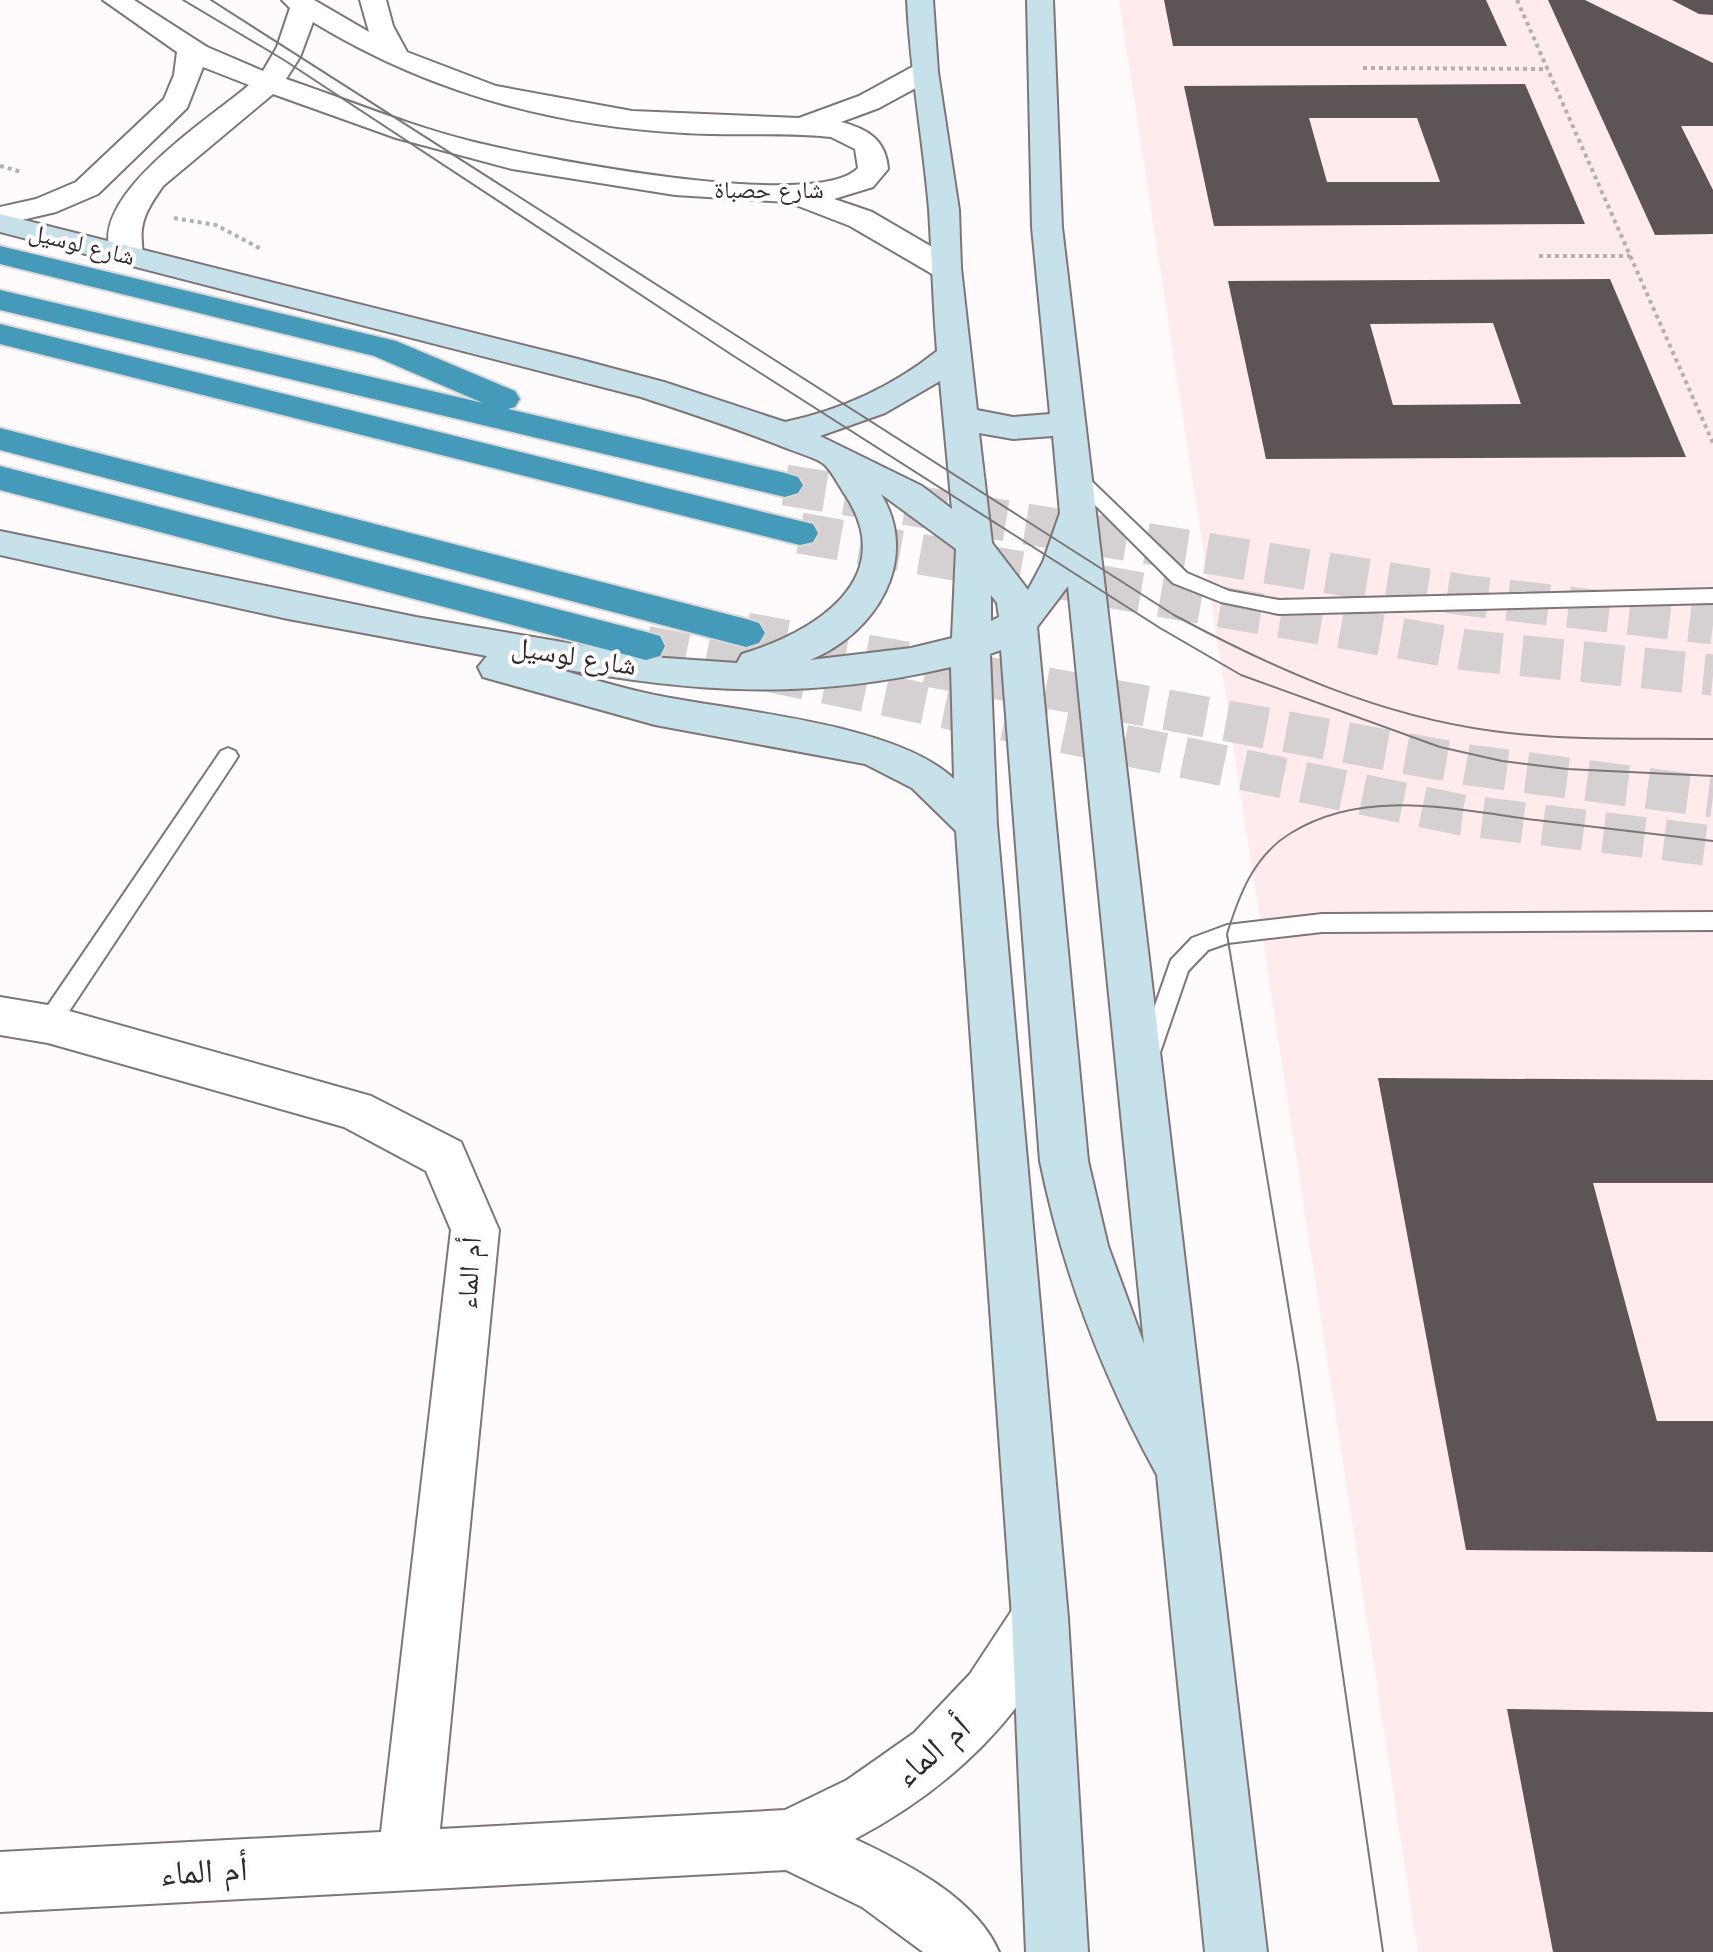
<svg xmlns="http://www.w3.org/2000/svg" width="1713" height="1952" viewBox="0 0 1713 1952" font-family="Jost,'Noto Naskh Arabic',sans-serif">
<rect width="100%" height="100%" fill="#fffafb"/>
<path fill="#ffebed" d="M1119,0h594v1952h-295z"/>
<path fill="#5d5455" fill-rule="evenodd" d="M1164,0h322l21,46h-334z
M1548,0h37l128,63v63h-32l32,64v44l-58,1z
M1672,0h41v15l-14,-1z
M1525,84l60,140 -371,2 -30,-140zM1309,118h108l23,64h-113z
M1610,279l76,178 -420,2 -38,-178zM1493,323l28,81 -128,1 -23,-81z
M1378,1078l335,2v103h-120l64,238h56v131l-247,-2z
M1507,1709l206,3v240h-160z"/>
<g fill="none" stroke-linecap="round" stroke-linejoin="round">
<path stroke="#d5d0d1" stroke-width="41" stroke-dasharray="41 20" stroke-linecap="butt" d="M785,485l679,110 249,29
M800,533l667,117 246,25
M746,633l723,132 244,32
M646,646l816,169 251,31"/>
<defs>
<path id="lane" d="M1074,468l6,2 107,103 42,18 50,9 434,-11v14l-434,11 -58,-12 -48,-19 -105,-105 -3,-4z
M228,748l7,3 3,5 -3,5 -179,270 -8,2 -8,-2 -3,-7 3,-7 181,-266z
M1713,912v18l-391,2 -94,11 -20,7 -20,21 -32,93 -8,3 -8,-3 -3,-7 34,-97 21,-22 35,-13 95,-11z"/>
<path id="street" d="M103,0h31l73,47 56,24 14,-24 13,-39 -8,-8h32l55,32 -9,-32h26l7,26 14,26 89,34 136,25 167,7 60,-22 55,-30h20l4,6 -4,6 -55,30 -38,14c27,7 45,18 47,47l-15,18 -39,12 38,13 84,49 5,7 -5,7h-22l-84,-49 -62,-24 -113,-7 -163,-26 -116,-31 -123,-44 -110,92c-9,13 -19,27 -21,43 -2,13 4,23 -4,34h-22c-42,-60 97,-146 133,-178l-46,-18 -16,41 -89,86 -42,18 -56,13v-18l36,-8 40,-17 88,-83 10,-24 3,-23zM313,22c113,69 239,104 371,111 49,3 99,-1 147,4l24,12 3,19c-42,45 -325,-11 -388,-27 -63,-16 -122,-41 -184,-62l14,-22z
M0,997l48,8 323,91 90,46 38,88 -59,599 345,-19 62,-30 67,-47 56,-59 50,-76 20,-8 20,8 8,20c-41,99 -120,172 -213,221 51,24 121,59 144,113h-76l-61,-45 -76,-37 -786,42v-60l381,-20 70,-602 -25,-59 -82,-44 -296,-84 -48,-8z"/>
<path id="secondary" d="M907,0h26l5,72 21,138 2,58 16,142 36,7 37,-3 -18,-187 -5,-227h26l9,227 205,1725h-62l-48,-477c-55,-100 -94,-202 -117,-314l-39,-511 -11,4 7,171 71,793 20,334h-62l-14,-334 -56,-787 -44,-43 -47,-24 -210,-39 -158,-44 -14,-4 -5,-10 9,-11 -199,-37 -288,-64v-24l416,86 235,40 86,6 5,-9c71,-21 158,-74 104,-158 -7,-10 -13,-23 -21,-31 -8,-7 -24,-11 -34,-15 -49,-20 -99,-36 -150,-53l-641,-165v-18l574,144 90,24 121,40c56,-12 107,-35 152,-71 -4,-47 -5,-95 -8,-142 -6,-70 -19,-139 -22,-209zM940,381l12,128 -30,-23 -102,-50 65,-23zM979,433l34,6 40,-3 7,77 -17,49 -15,28 -36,-47zM881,494l75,55 -4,89 -41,10 -101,12c66,-27 111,-100 71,-166zM1068,586l76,758 -36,-98 -20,-85 -51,-534zM991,595l6,8 2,14 -8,4zM547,666c146,27 258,35 404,1l3,112c-58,-55 -213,-67 -294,-83 -38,-7 -76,-20 -113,-30z"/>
<path id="highway" d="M0,246l396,95 119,50 5,8 -5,8 -7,2 277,64 13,4 5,8 -5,8 -13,4 -785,-187v-20l483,113 -109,-47 -374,-92z
M0,324l800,197 13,3 5,9 -5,9 -13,3 -800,-201z
M0,428l746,191 13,4 6,10 -6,10 -13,4 -746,-197z
M0,466l646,166 14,4 5,10 -5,10 -14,4 -646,-170z"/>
</defs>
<use href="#lane" stroke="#7e7576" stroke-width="4"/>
<use href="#street" stroke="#7e7576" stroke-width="4"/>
<use href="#secondary" stroke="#7e7576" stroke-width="4"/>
<use href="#highway" stroke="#d9d9d9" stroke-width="4"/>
<path stroke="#b4afb0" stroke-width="4" stroke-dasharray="4 4" stroke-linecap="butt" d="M1517,0l196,443
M1363,68l185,1
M0,166l22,6
M174,218l42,7 45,24
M1539,256h91"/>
<use href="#lane" fill="#fff" fill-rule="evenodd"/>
<use href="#street" fill="#fff" fill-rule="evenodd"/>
<use href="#secondary" fill="#c7e1ea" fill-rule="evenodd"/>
<use href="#highway" fill="#449ab8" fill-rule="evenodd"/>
<path stroke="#7b7677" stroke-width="2" d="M183,0l101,60 448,295 428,273 81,47 199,72 62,14 65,8 146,7
M211,0l963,615c100,54 206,101 319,116 73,10 147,7 220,8
M1383,1952l-85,-587 -71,-431c12,-39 27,-79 64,-101 73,-46 166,-23 245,-13 59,7 118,14 177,21"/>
</g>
<g text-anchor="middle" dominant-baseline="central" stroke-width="8" stroke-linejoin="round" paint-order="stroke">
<g font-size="24" fill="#2e2a2a" stroke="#fffafb">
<text x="769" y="189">شارع حصباة</text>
<text transform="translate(82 244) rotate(14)">شارع لوسيل</text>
</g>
<g font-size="28" fill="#2e2a2a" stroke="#fffafb">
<text transform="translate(574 656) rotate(9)">شارع لوسيل</text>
<text transform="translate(469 1273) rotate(-86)">أم الماء</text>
</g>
<g font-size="34" fill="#2e2a2a" stroke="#fffafb">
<text transform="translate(932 1751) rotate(-41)">أم الماء</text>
<text transform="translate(204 1871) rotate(-3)">أم الماء</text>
</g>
</g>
</svg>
